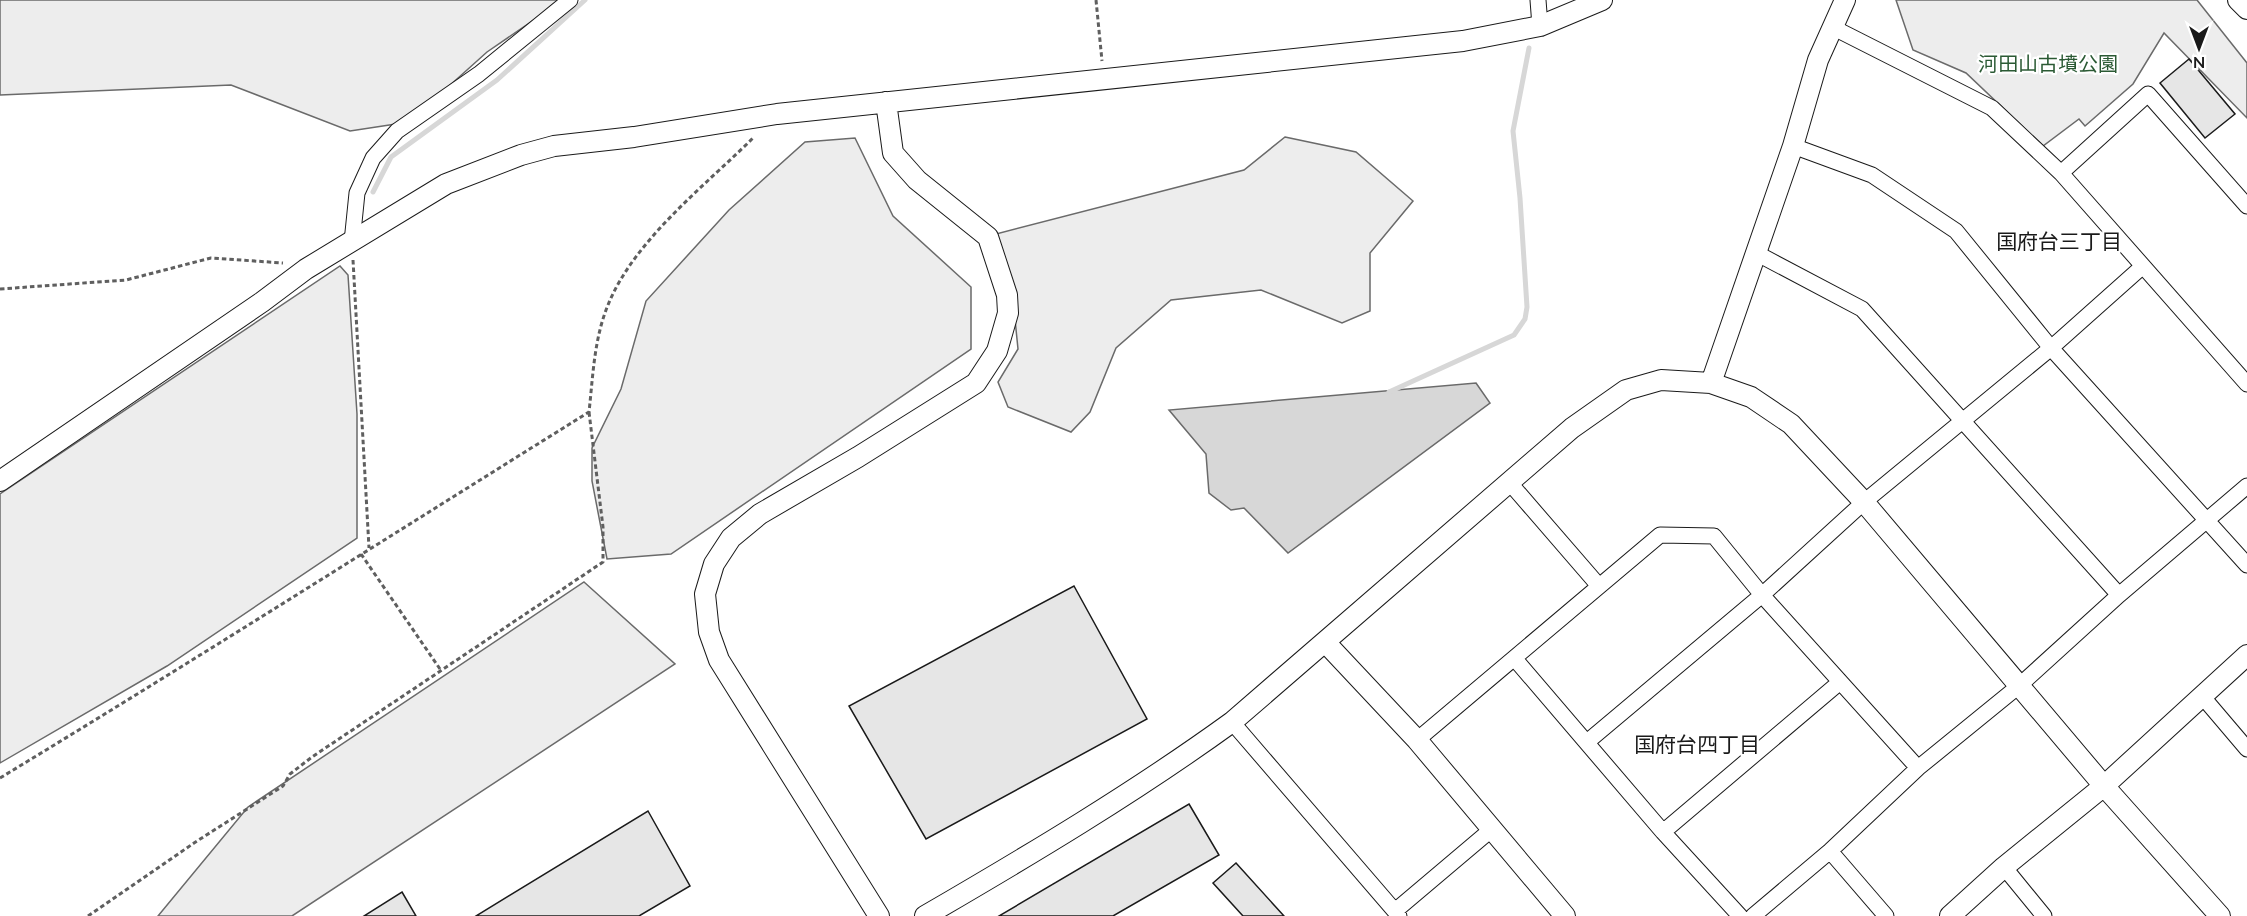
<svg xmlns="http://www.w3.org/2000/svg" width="2247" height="916" viewBox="0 0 2247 916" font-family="Lato,'Noto Sans JP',sans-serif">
<rect width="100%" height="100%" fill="#fff"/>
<path fill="#ededed" stroke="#6a6a6a" stroke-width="1.5" d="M0,0h563l-76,52 -78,70 -59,9 -119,-46 -231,10z
M1896,0h301l50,63v55l-83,-85 -31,51 -48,42 -6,-7 -36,27 -77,-73 -53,-23z
M1285,137l71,15 57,49 -43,52v58l-28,12 -81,-33 -90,10 -55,48 -26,64 -19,20 -63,-25 -10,-25 20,-33 -7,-69 -15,-46 248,-64z
M855,138l38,78 78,71v62l-300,205 -64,5 -15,-78v-33l29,-59 25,-88 83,-91 76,-68z
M340,266l8,9 9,139v124l-190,128 -167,97v-269z
M584,582l91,82 -383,252h-134l90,-109z"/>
<path fill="#d7d7d7" stroke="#6a6a6a" stroke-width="1.5" d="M1476,383l14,20 -202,150 -44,-45 -13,2 -22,-17 -3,-39 -37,-44z"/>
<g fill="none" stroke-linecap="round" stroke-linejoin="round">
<path stroke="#d7d7d7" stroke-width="5" d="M373,192l18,-35 106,-77 88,-80
M1389,392l125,-57 11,-16 2,-12 -7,-109 -7,-67 16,-83"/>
</g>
<path fill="#e6e6e6" stroke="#1a1a1a" stroke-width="1.5" d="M2189,59l46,55 -30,24 -45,-55z
M1074,586l73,133 -221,120 -77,-133z
M1189,804l30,51 -106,61h-114z
M648,811l42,75 -51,30h-163z
M1236,863l48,53h-41l-30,-33z
M402,892l14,24h-52z"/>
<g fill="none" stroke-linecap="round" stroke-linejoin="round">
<defs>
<path id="minor" d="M1538,0l2,26
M1832,27l160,81 69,65 186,211
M1793,146l79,29 84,56 95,117 196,217
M2061,173l87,-79 99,112
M352,242l5,-49 16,-35 24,-27 82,-57 91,-74
M1756,253l106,56 257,286
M1509,482l90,104
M1515,659l148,173 77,84
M2202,696l45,53
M1232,722l167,194
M1417,740l243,-205 54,1 48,59 156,173
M1587,742l175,-147 102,-93 187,-154 92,-82
M1663,832l177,-150
M1830,851l56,65
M2004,867l40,49
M1395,911l97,-82
M1753,916l77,-65 88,-83 102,-83 99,-90 128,-109"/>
<path id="tertiary" d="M2238,0l9,9
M1711,383l82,-237 25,-86 27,-60
M0,481l262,-179 44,-33 140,-85 75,-29 33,-9 80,-9 143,-23 686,-73 77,-15 62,-26
M1325,642l92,98 148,176
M879,916l-160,-256 -10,-28 -4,-38 9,-30 17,-26 29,-24 98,-57 118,-74 21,-32 11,-38 -1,-18 -19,-58 -71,-57 -24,-27 -7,-51
M925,916c105,-61 209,-123 307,-194l340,-294 54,-38 35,-10 50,3 40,14 40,27 73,78 240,284 116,130
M1950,916l54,-49 100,-81 143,-131"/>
</defs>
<use href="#minor" stroke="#1a1a1a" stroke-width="17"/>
<use href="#tertiary" stroke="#1a1a1a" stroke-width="22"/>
<path stroke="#5f5f5f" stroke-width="3" stroke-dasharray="4.5 3" stroke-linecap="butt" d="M1096,0l6,61
M353,260l16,288
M0,289l126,-9 85,-22 72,5
M361,554l79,115
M0,778c198,-120 393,-244 589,-366 4,-36 5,-73 19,-107 26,-65 98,-120 146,-168
M88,916l106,-73 89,-57 7,-12 22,-17 291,-195v-35l-14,-115"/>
<use href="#minor" stroke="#fff" stroke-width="15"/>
<use href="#tertiary" stroke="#fff" stroke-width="20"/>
</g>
<g text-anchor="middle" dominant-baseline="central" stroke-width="4.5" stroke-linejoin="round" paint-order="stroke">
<g font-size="20" fill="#2b5a34" stroke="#fff">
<text x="2048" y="63">河田山古墳公園</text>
</g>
<g font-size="21" fill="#1a1a1a" stroke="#fff">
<text x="2059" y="240">国府台三丁目</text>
<text x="1697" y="743">国府台四丁目</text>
</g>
</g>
<g transform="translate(2199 48) rotate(180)" stroke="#ffffff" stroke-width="4.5" paint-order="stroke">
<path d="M0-4.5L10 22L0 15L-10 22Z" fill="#1a1a1a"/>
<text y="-9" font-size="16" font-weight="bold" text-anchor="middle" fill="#1a1a1a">N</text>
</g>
</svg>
